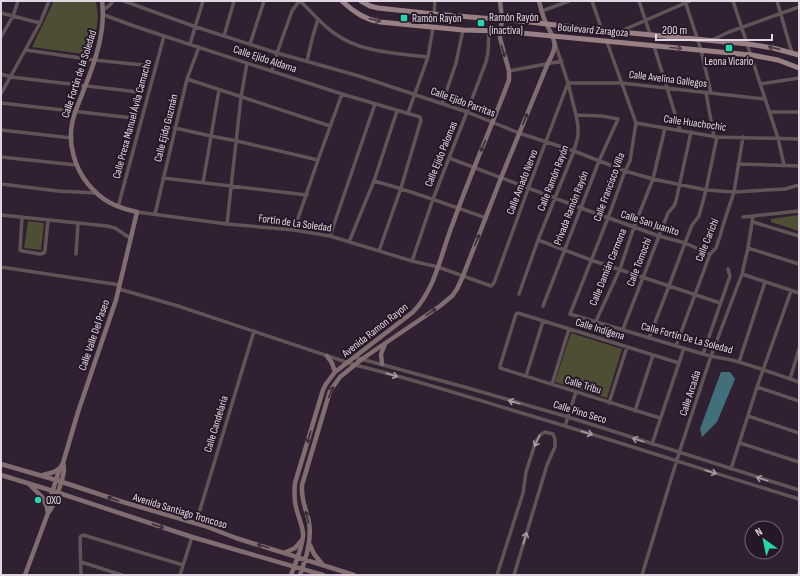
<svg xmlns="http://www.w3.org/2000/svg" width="800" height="576" viewBox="0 0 800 576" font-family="'Sofia Sans Condensed',sans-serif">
<rect width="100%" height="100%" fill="#302132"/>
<path fill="#4d4e34" d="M54,1h42l2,16 -3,23 -5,15 -58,-8z
M799,215v16l-28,-9v-3z
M28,221l16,2 -3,27 -17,-2z
M571,333l51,16 -15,49 -52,-16z"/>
<path fill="#42707a" d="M721,372h9l5,7 -18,43 -15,15 -2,-8z"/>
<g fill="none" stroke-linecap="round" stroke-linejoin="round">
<path stroke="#615456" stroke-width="3.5" d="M124,1l72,26 81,26 82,23 108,36 52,21 55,18 51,20 28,8 53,11 28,2 51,-3 14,-4
M300,1c11,10 22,24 34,32 27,20 62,20 94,24
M592,1l10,29
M639,1l11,33
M685,1l16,49 10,43
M733,1l45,137 6,27
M777,1l15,52
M103,10l7,-5 3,-4
M542,11l27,-10
M1,13l39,10
M434,14l1,-13
M104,15l30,11 30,10 178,58 78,23 1,3 -20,68 -22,63
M621,31l69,-30
M224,36l10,-35
M1,37l12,-21 5,-15
M712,40l17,-8 70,-25
M607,42l29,81 -6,38 -5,10 -17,47 -38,96 133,40c12,4 24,4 36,8 20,6 40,13 60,20
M190,44l13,-43
M250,44l14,-43
M654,46l26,84
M26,50l68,10 49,5
M307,61l5,-22 6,-20
M272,71l5,-18 15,-42 7,-10
M509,71l53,-10
M1,74l10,3 127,15
M187,79l143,47
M761,84l38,-6
M706,93l8,44
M1,94l39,-71 9,-22
M1,103l132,15
M442,104l14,-41 7,-33
M769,112h30
M408,113l20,-56 5,-30
M636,123l81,14 82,2
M175,128l36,8 26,5 81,19
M1,130l71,8
M1,157l75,8
M449,158l132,50 78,28 26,7 25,11
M738,164l61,2
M163,178l144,17
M374,181c38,10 75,24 112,37
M203,182l4,-22 12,-70
M1,184l57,7 38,2
M118,207l46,-171
M137,212l90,12 67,6 36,6 82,25 26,6 53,19 3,-3 34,-94 40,-106h53l144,16
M155,214l32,-135 12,-32
M1,215l106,11 8,2 15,10
M22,217l-2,33 2,1 18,3 4,-1 1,-3 3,-30
M743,217l56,-6
M753,222l46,14
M227,224l14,-127 6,-34
M294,230l24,-70 24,-66
M330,236l45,-132
M538,240l53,20 129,43
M349,242l25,-61 23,-70
M748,248l51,16
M76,254l2,-31
M412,261l21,-62 34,-87 19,-50 2,-10 1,-21
M1,267l119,18
M742,274l57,19
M119,289l59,17 177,59c54,13 107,30 160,46 95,28 189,59 284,88
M519,294l19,-54 36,-89 4,-15v-10l-2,-11 -8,-32 -13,-40
M543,306l56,-145 19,-42 -16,-3 -26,-1
M596,321l24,-52 14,-42 19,-48 12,-51
M623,329l45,-116 6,-7 2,-5 15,-69
M649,338l20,-52 16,-43 7,-18 7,-9 7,-26 11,-53
M676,346l34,-92 6,-6 4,-12 5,-17 9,-27 9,-55
M703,354l27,-78 -2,-7
M354,357l114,31 100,29 231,73
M739,362l26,-80
M526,376l17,-55
M790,379l9,-30
M552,384l17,-55
M757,387l42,14
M609,403l18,-56
M635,411l18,-56
M748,416l51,17
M660,418l-160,-50v-2l16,-52 2,-1 161,50
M565,426l11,-34
M740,443l59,19
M652,444l31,-93
M731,469l26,-82 34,-96
M196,523l58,-192
M81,562l41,13
M81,575l-1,-37 1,-2 2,-1 100,30
M180,575l12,-38
M497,575l26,-82 3,-21 10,-31 4,-6 5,-3 8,2 2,5v8l-8,18 -33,110
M642,575l37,-122 32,-97 31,-82 6,-26 5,-32"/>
<path stroke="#816d70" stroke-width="4.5" d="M327,356l5,7 3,9
M382,364l-1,-10 4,-10
M1,464l55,16 67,22 82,24 31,12 118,37
M1,475l52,16 139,46 131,38
M43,475l11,-3 6,-4
M30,485l13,13 4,9
M48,513l-1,-5 13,-40 3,-5 15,-51 38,-112 21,-88c-22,-5 -35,-11 -49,-28 -13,-16 -20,-39 -16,-60 2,-12 8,-23 12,-35 11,-27 22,-58 18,-88
M310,545l4,9 9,11
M284,553l11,-5 6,-7
M25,575l23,-62c6,-6 15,-34 16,-43 0,-2 0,-5 -1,-7
M291,575c4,-11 13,-31 12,-42 -1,-8 -4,-15 -6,-22 -3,-9 -3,-18 -2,-28l28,-93 3,-6 9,-12 78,-60c23,-24 28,-59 40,-89 17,-48 38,-95 56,-143v-9l-9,-33 2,-19 -2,-18
M300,575c6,-17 12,-35 9,-53 -3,-14 -8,-21 -7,-37l28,-94 10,-14 22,-18 78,-53 12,-10 5,-7 6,-13 38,-98 47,-115c10,-18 8,-20 -1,-38 -4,-7 -6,-16 -8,-24
M799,575v-1"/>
<path stroke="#998084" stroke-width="5" d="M342,1c12,11 22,18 38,21l83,8 38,1 250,24 27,5 21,8
M361,1l9,5 8,2 56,6 48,4 20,1 118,13 128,12 25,4 26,7"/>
</g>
<defs><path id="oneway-shaft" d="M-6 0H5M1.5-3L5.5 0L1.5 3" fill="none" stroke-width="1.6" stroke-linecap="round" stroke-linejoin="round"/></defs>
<g stroke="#4e3c48">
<use href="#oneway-shaft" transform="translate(375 20) rotate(13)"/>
<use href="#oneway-shaft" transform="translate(676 48) rotate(5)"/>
<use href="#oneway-shaft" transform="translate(774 48) rotate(-167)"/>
</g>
<g stroke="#3d2c3a">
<use href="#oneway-shaft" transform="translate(503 51) rotate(73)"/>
<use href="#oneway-shaft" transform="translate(525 119) rotate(-68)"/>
<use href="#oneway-shaft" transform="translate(483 146) rotate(112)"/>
<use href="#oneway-shaft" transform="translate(477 240) rotate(-68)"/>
<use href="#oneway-shaft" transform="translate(431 312) rotate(-34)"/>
<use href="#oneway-shaft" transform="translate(331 392) rotate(-67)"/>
<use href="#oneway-shaft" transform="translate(309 437) rotate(107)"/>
<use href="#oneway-shaft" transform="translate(113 499) rotate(-161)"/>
<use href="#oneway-shaft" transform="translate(307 517) rotate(-105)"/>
<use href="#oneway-shaft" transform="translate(158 526) rotate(19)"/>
<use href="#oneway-shaft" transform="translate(263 546) rotate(-163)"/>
</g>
<g stroke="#a79ca3">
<use href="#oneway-shaft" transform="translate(392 375) rotate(16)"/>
<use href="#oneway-shaft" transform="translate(514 402) rotate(-164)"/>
<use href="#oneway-shaft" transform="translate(587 433) rotate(17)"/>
<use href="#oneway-shaft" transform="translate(638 440) rotate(-163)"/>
<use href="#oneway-shaft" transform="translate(537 441) rotate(116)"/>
<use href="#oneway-shaft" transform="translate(711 472) rotate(17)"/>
<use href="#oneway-shaft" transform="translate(762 479) rotate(-163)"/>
<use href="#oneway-shaft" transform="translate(525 538) rotate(-73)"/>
</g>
<g fill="#26d5ae" stroke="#261728" stroke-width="1.5">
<rect x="400" y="14" width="8" height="8" rx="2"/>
<rect x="477" y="19" width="8" height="8" rx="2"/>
<rect x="725" y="44" width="8" height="8" rx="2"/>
<circle cx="38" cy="500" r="4"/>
</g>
<g text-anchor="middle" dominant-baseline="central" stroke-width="4" stroke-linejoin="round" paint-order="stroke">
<g font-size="11" fill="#e1d7e2" stroke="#261728" text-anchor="start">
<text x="489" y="17">Ramón Rayón<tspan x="489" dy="13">(inactiva)</tspan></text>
<text x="412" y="18">Ramón Rayón</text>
<text x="729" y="61" text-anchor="middle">Leona Vicario</text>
<text x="46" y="500">OXO</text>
</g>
<g font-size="11" fill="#e1d7e2" stroke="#261728">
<text transform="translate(593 30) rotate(5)">Boulevard Zaragoza</text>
<text transform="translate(265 59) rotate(18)">Calle Ejido Aldama</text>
<text transform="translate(79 74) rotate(-72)">Calle Fortín de la Soledad</text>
<text transform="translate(668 79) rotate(7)">Calle Avelina Gallegos</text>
<text transform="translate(463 102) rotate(20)">Calle Ejido Parritas</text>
<text transform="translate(132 119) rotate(-75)">Calle Presa Manuel Ávila Camacho</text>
<text transform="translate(695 123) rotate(8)">Calle Huachochic</text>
<text transform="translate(166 128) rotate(-76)">Calle Ejido Guzmán</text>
<text transform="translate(441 154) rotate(-68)">Calle Ejido Palomas</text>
<text transform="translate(553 178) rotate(-69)">Calle Ramón Rayón</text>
<text transform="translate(522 182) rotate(-69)">Calle Amado Nervo</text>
<text transform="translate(609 187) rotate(-70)">Calle Francisco Villa</text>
<text transform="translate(571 208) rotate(-69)">Privada Ramón Rayón</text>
<text transform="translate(295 223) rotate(8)">Fortin de La Soledad</text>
<text transform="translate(650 223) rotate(18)">Calle San Juanito</text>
<text transform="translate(707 240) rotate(-68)">Calle Carichí</text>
<text transform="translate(639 262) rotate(-69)">Calle Tomochi</text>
<text transform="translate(608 267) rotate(-68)">Calle Damián Carmona</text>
<text transform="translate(600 329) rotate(17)">Calle Indígena</text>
<text transform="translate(375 330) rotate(-38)">Avenida Ramon Rayon</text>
<text transform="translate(94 335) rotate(-71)">Calle Valle Del Paseo</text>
<text transform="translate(687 338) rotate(15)">Calle Fortín De La Soledad</text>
<text transform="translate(583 385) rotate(17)">Calle Tribu</text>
<text transform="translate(690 393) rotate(-72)">Calle Arcadia</text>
<text transform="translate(580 412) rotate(17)">Calle Pino Seco</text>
<text transform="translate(216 424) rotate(-73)">Calle Candelaria</text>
<text transform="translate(180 511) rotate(17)">Avenida Santiago Troncoso</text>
</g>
</g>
<rect width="800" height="576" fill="none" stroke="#e1d7e2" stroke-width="4"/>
<g transform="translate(764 540) rotate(327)"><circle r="19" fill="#261728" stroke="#716472"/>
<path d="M0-3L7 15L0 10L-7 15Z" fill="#26d5ae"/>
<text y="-6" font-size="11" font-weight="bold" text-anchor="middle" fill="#e1d7e2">N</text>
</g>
<path d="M656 34v6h116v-6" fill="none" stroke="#e1d7e2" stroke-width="2"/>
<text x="662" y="34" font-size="12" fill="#e1d7e2" stroke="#261728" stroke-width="3" paint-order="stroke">200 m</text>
</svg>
